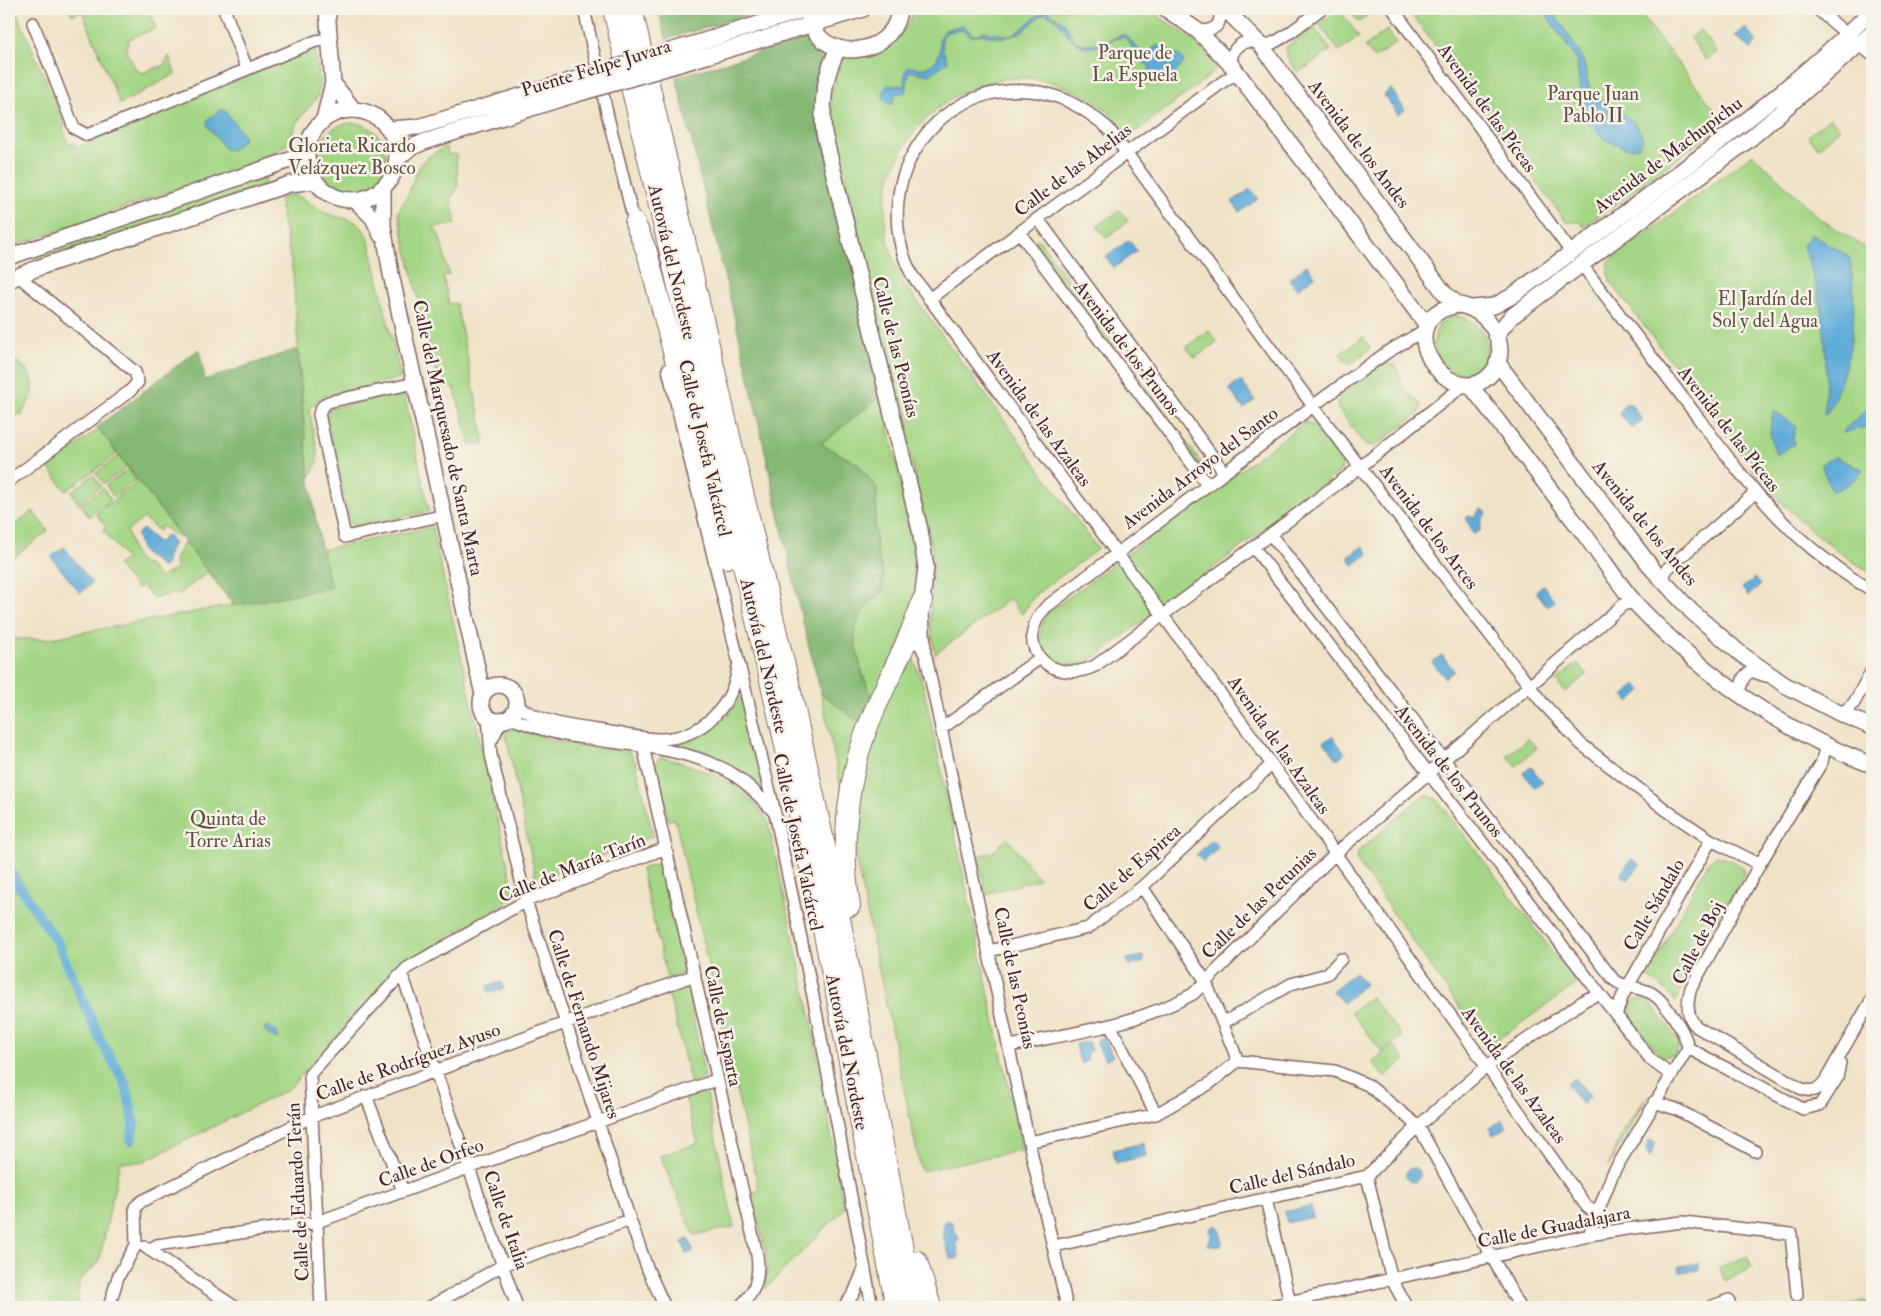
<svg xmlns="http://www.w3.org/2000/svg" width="1881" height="1316" viewBox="0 0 1881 1316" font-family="'IM FELL Double Pica',serif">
<rect width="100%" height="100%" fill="#f7f3e8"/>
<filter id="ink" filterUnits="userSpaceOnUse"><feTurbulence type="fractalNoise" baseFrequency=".02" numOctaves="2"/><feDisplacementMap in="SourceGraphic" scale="10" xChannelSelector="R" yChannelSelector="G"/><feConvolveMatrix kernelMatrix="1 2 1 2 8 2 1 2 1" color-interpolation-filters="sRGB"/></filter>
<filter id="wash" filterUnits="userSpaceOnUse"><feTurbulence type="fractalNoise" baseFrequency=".0096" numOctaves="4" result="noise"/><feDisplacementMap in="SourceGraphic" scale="20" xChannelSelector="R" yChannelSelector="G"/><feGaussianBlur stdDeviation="1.12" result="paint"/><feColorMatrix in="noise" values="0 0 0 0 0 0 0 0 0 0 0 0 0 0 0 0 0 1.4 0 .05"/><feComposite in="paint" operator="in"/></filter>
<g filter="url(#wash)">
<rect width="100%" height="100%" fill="#efe3c7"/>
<path fill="#a4d685" stroke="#777a58" d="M9,9h6l50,116 -2,3 5,16 6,-1 2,5 240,-101 4,37 -2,12 -21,26 -8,21 -26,16 -254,89z
M69,9h88l-5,9 4,10 -27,11 -3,11 9,18 7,5 22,-8 5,-9 6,18 -55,30 -38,-93 -10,4z
M916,9h232l48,33 22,24 -11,12 -73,55c-13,-3 -17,-13 -26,-21 -22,-18 -50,-31 -79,-34 -73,-5 -142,60 -144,132 -1,24 7,47 16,69l197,270 -62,45 -14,20 -12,-15 -75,55 -5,-31 3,-69 -101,-432 -1,-24 11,-41c18,-2 46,-4 58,-21 6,-8 11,-18 16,-27z
M1339,9l20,28 -20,14 -20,-27z
M1347,9h24l2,2 -14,11z
M1408,9h228l89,114 -141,104 -4,-5h-14z
M1314,27l17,23 -33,23 -10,-14 -2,-12z
M1387,30l9,13 -22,15 -9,-12z
M1701,30l16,22 -11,8 -16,-22z
M1830,118l10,11 -22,19 -10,-12z
M318 157a34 34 0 1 1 68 0a34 34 0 1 1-68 0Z
M446,147l3,8 7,-1 2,34 -7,10 5,26 -22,3 6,11 9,37 -6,1 6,28 7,-1 29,140 -14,3 -17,-59 -15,1 -41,-176c5,-8 10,-16 13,-25 8,-24 11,-29 35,-40z
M1753,154l66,64 53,34v321c-40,-22 -73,-52 -105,-85l-157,-207 -3,-18z
M263,175l3,4 -3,7 -227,78 -5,-10z
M292,194c15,4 25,16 39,21 9,4 19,2 27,9 4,3 7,9 10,13l33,141 -81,19 -11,12 9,45 -1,9 -9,18 -15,-207 -14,-75z
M1120,210l8,11 -22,17 -9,-12z
M1038,239l165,226 -3,1 -166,-223z
M1458,316c61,19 12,90 -19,42 -7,-11 -6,-21 0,-33l11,-8z
M1209,330l8,12 -22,16 -9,-11z
M1363,337l8,11 -22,17 -9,-11z
M9,359c13,2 28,19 24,33 -2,7 -8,15 -11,22l-13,1z
M1385,363l10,2 10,25 16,14 -2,9 -44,33 -10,-1 -28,-38 2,-10z
M404,393l25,118 -72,16 -7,-3 -23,-104v-7l4,-5z
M882,395l33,156 3,38 -8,61 13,35 99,465 -101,21 -100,-478 51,38c-1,-12 1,-27 -3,-39 -5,-18 -21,-53 -12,-72 5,-13 16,-20 26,-29v-19l-6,-18 -2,-26 2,-39 -19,-25 -38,-20z
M1305,422l11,4 27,34 -2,11 -252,191c-37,12 -63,-18 -40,-50z
M99,429l18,25 -51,37 -18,-24z
M118,456l9,11 -23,17 -8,-11z
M128,469l8,11 -22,17 -8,-11z
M93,475l8,11 -22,18 -8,-12z
M139,481l42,56c-8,0 -13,-9 -20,-11l-2,5 -15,-13 -17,13 6,20 7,12 9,3 11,12 16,-9 -1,-10 10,-18 23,31 -27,21 -29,5 -10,-13 -5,4 -20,-24 9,-6 -23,-29 3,-3 -10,-13z
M103,488l8,12 -22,17 -8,-12z
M33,511l15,20 -39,30v-32z
M432,527l83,370 -116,70 -110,122 -147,73h-22l-21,100 -20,19 -1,26h-69v-668h37l285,-52 -10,-37z
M1578,663l9,11 -21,18 -10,-11z
M744,693l20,100 -25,-21 -78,-27c41,-7 61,-16 83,-52z
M512,727l43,14 74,11 7,10 17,74 -117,44 -31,-149z
M1528,738l9,10 -21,18 -9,-10z
M661,757c39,10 87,27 107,65l44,201 32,186 -79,80 2,-29 -15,-67 7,-3 -84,-371 -7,1 -13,-57z
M1427,795l10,4 140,185 -90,63 -131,-187 3,-9 61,-53z
M1007,838l32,41 -53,15 -8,-38 15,-4z
M1717,856l16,5 10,6 1,7 -51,90 -18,38 -8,-11 -17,-13 -1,-4 60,-113z
M659,863l25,110 -17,5 -26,-109z
M687,986l18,92 -14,6 -23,-93z
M1371,997l31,39 -20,16 -31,-40z
M1642,999l7,2 30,40 -1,8 -4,6 -12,2 -32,-39v-13l5,-5z
M1393,1045l12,15 -21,17 -12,-15z
M706,1092l28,135 -40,8 -34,-79 38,-13 -13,-46z
M1648,1095l-40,71 15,-35z
M1747,1256l5,12 -27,13 -6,-13z
M1862,1301l10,2v4h-28z"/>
<path fill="#83b772" stroke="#666b4e" d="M658,9h112l-104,30z
M819,35l12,15 -13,59 64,286 -61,49 37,20 19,25 -2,39 2,26 6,18v19c-35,30 -31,42 -20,85 1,6 6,11 7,17 3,12 2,27 2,39l-51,-39 -20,-78 -57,-259 -68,-279z
M199,349l6,31 92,-31c8,81 11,160 35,238l-98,19 -137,-179z"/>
<path fill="#61acd9" stroke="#566682" d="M1542,9h8c12,16 25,33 33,52 4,10 3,23 10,33 15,20 40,14 50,44l-4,9 -13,1 -21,-8 -19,-19 -11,-64z
M1047,11l18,12 9,17 9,4h16l25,-10 16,16 5,10 9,-13 8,-2 19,12 3,6 -12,14 -11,-1 -9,6 -3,-3 1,-12 -8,-6 -16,-23c-13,-4 -26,13 -41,9 -20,-5 -20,-27 -40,-34 -6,3 -9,8 -15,12 -15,14 -31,15 -49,9 -13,6 -11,-3 -20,-4l-14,2 -5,6 1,13 5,10 -18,14 -21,-4 -3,21 -10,2 -3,10h-5l-5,-6 1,-9 4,-4 16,1 1,-15 3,-4c5,-1 11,2 16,1 14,-4 18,-16 15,-28l6,-10 18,-5 11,11 11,-5 4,2 24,3 22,-19z
M1745,28l12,14 -6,7 -16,-13z
M1391,89l14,21 -7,5 -14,-20z
M220,110l6,1 17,24v6l-12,9 -6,-1 -18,-24 1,-6z
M1250,189l8,10 -18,13 -8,-10z
M1811,234l38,22c11,56 3,107 -22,158l-3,-1c5,-58 1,-112 -21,-167z
M1129,240l8,11 -23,17 -8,-11z
M1307,265l8,11 -18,13 -8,-10z
M1241,381l14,19 -11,9 -15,-20z
M1625,404h6l12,17 -11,8 -13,-16z
M1872,405v20l-29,8v-2z
M1773,410l23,16 -3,11 1,7 -18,11 -6,-21z
M1835,457l29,13 -13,13 -19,9 -11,-28z
M1480,509l7,3 -6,9 -1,10 -7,3 -7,-16 2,-2 7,1z
M143,529l15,13 5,-2 2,-4h4l5,7 -8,15 1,6 -6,3c-5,-6 -7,-7 -13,-10 -8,-4 -9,-16 -11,-23z
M1363,546l5,8 -15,11 -5,-8z
M64,547l28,36 -12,10 -29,-36z
M1755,578l6,7 -13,11 -6,-8z
M1543,585l12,16 -8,6 -11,-16z
M1442,655l12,16 -9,7 -13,-16z
M1636,684l6,6 -12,12 -6,-6z
M1332,736l13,17 -8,6 -13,-17z
M1531,767l12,15 -8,6 -12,-15z
M1212,840l7,7 -15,15 -8,-7z
M1632,859l8,6 -12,15 -8,-6z
M1143,956l1,6 -15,4 -2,-7z
M1355,972l10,12 -22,19 -11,-12z
M502,982l2,7 -15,4 -2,-7z
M267,1026l11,7 -1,6 -11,-6 -2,-5z
M1103,1036l10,20 -8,4 -10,-19z
M1089,1042l2,9 -4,1v9l-4,2 -3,-1 -4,-18z
M1574,1078l17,18 -9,9 -15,-21z
M1503,1120l4,7 -14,8 -4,-7z
M1649,1140l7,3 -6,14 -3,-2 2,-4 -4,-2z
M1144,1143l2,13 -30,7 -3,-13z
M1406 1175a7 7 0 1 1 14 0a7 7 0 1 1-14 0Z
M1311,1206l2,11 -26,6 -3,-11z
M946,1220l6,2 3,10 4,6 -2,7 2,12 -2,2 -7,-1c-3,-12 -11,-26 -4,-38z
M1213,1226h5l5,16 -2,3 -13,1 3,-8 -1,-9z
M688,1239l6,12 -7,3 -5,-12z
M1699,1263l1,7 -20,2 -1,-6z"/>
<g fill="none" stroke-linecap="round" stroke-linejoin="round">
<path stroke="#61acd9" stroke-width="10" d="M9,871l48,71 43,97 26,46 8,38 -3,17"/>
</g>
</g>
<g filter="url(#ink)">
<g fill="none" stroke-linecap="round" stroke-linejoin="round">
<defs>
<path id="street" d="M224,9l23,60
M584,9l24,108 28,112
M1393,9l178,243
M1817,9l55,46
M33,23l41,105 13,7 229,-94 13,-2
M1198,31c16,0 25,-5 21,-22
M1232,65c-1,-8 0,-15 8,-20 10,-8 19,2 30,-1 15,-5 37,-25 51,-35
M1038,219l186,253
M1019,232l188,252
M1582,265c37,49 74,98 111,146 54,72 98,134 179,179
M929,299l295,-218 6,-4 10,-1
M1425,330l-39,23 -61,44 -279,210c-35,37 4,80 49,59l265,-199 104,-82
M668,369l107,444 39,188 58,306
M415,383l-87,19 -6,5 -3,7 26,123 100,-22
M9,481l121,-90 8,-9 -3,-10 -118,-97
M1271,535l342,444c10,9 23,7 36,13 14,6 37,40 39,56
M1254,548l397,512 20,15
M1661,580l6,-11 88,-76
M923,612l2,38
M906,644l13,-2 7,15 102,481 39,169
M1738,694l6,-17 7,-6 15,5
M517,705c25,19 58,22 87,26 19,3 38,8 57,8 41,-1 73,-34 77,-73
M1841,714l13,-11 18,-33
M488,717l3,38 35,146 104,319 18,50 17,37
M510,718c17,6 34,13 51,16 53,11 111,10 161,34 21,10 36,27 52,44
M941,729l99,-71
M493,738l8,-17
M643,746l114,509c3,22 -1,37 -18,52
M1825,747l-3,15 -61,100 -70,126c-4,13 -5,29 6,39l103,61c12,5 17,3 25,-7l47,-82
M1142,887l63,93 33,81 97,10 33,14 50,41 102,181
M989,951l99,-23 54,-41 130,-123
M398,977l6,3 113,327
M1616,1015l7,-20 88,-155
M1223,1023l68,-39 36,-10 14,-15
M1110,1025l46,89
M1010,1046c62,-13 127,-21 183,-52l142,-140 289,-250 12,-1
M1688,1048l115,61 17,-4 17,-27 3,-15
M366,1096l37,95
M1654,1102l22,7 79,42
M1029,1142l127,-28 53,-30 29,-23
M1367,1176l25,104 15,27
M1266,1199l25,108
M1597,1213l-10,-6 -339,-476 -336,-456c-45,-86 18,-193 118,-184 30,2 55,18 78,37l205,278 228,295 40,43 85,66 45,30 42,21 8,1
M1589,1235l24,-62 75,-125
M1054,1246l313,-70 49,-48 70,-61 99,-67 14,-6
M145,1247l90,60
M150,1249l7,-4 160,-23 399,-142
M109,1307l9,-30 18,-32 -1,-38 7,-6 169,-84 384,-142
M321,1307l-11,-233 97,-106 119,-67 140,-53
M430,1307l73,-42 127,-45
M844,1307l10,-14 10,-24
M1266,1307l323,-72 37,-6 57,-7 108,12 6,61
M1710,1307l19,-7"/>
<path id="secondary" d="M807,9c2,9 4,17 10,25 24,30 80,15 82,-25
M1166,9l32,22 35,36 193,257
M1225,9l36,36 184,249 14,11
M707,40l100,-31
M839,48c-15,24 -18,58 -15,85l96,397 6,37 -4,34
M710,55l153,-46
M333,83l20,26
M307 155a45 45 0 1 1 90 0a45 45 0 1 1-90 0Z
M324,119l9,-36 -6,-74
M390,129l28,-2 152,-46
M397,159l13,-11 14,-6 149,-47
M383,188v38l8,48 92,421
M355,200l18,18 8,17
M9,257l298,-103
M9,280l31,-13 250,-83 24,-3
M1459,305c33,5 56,48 29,72 -41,36 -104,-61 -29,-72z
M1473,308l21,-2 18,-10c123,-91 249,-178 360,-285
M1496,335l15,-18 240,-179 121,-105
M1497,362l157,209 38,41 49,42 44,31 56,29 31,13
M1470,385c39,50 76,100 115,150 17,23 33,49 52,70 66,70 145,126 235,160
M481 703a18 18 0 1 1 36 0a18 18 0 1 1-36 0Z"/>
<path id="highway" d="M613,9l170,727 52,252 61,319
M632,9l105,458 52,216 44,199 81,425
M635,223l12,29 80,306
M850,906c-9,-54 -4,-117 14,-169 16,-47 44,-89 58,-136
M917,1261l14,46"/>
</defs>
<use href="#street" stroke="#846462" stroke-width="14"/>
<use href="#secondary" stroke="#846462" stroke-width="18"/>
<use href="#highway" stroke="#846462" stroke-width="22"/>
<use href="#street" stroke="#fff" stroke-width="11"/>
<use href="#secondary" stroke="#fff" stroke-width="15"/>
<use href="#highway" stroke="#fff" stroke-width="20"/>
<defs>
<path id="secondary-bridge" d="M570,81l137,-41
M573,95l137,-40"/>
</defs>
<use href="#secondary-bridge" stroke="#846462" stroke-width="18" stroke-linecap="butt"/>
<use href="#secondary-bridge" stroke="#fff" stroke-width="15"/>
</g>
</g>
<g text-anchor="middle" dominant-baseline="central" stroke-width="5" stroke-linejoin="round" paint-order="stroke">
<g font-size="19" fill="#604d42" stroke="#f7f3e8">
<text x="1135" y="53">Parque de<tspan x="1135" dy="22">La Espuela</tspan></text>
<text x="1593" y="94">Parque Juan<tspan x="1593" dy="22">Pablo II</tspan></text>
<text x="352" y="146">Glorieta Ricardo<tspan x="352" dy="22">Velázquez Bosco</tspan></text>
<text x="1765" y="299">El Jardín del<tspan x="1765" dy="22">Sol y del Agua</tspan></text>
<text x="228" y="819">Quinta de<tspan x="228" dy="22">Torre Arias</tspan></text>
</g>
<g font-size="19" fill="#4a1f2b" stroke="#f7f3e8">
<text transform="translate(596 68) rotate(-17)">Puente Felipe Juvara</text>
<text transform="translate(1487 108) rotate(54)">Avenida de las Píceas</text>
<text transform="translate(1359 144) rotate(53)">Avenida de los Andes</text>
<text transform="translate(1668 155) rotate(-37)">Avenida de Machupichu</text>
<text transform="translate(1073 170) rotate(-37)">Calle de las Abelias</text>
<text transform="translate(672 262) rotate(77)">Autovía del Nordeste</text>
<text transform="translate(896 347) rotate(76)">Calle de las Peonías</text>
<text transform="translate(1127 348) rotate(53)">Avenida de los Prunos</text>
<text transform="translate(1039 418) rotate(54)">Avenida de las Azaleas</text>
<text transform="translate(1729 429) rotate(52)">Avenida de las Píceas</text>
<text transform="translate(448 438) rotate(78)">Calle del Marquesado de Santa Marta</text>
<text transform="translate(705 448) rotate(77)">Calle de Josefa Valcárcel</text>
<text transform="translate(1200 468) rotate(-37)">Avenida Arroyo del Santo</text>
<text transform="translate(1645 523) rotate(51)">Avenida de los Andes</text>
<text transform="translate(1429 527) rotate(53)">Avenida de los Arces</text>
<text transform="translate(764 656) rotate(77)">Autovía del Nordeste</text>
<text transform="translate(1279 745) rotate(55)">Avenida de las Azaleas</text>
<text transform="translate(1449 771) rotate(52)">Avenida de los Prunos</text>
<text transform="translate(798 842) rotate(78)">Calle de Josefa Valcárcel</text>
<text transform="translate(572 868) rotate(-22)">Calle de María Tarín</text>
<text transform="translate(1132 868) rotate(-41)">Calle de Espirea</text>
<text transform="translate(1259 903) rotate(-44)">Calle de las Petunias</text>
<text transform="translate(1654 905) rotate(-60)">Calle Sándalo</text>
<text transform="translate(1698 943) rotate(-63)">Calle de Boj</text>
<text transform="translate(1015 978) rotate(78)">Calle de las Peonías</text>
<text transform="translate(584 1024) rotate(72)">Calle de Fernando Mijares</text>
<text transform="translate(723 1026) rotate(78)">Calle de Esparta</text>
<text transform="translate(847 1052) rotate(79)">Autovía del Nordeste</text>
<text transform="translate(408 1062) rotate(-20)">Calle de Rodríguez Ayuso</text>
<text transform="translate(1514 1075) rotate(54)">Avenida de las Azaleas</text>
<text transform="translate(431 1163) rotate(-20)">Calle de Orfeo</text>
<text transform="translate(1292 1174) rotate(-13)">Calle del Sándalo</text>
<text transform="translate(298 1192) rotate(-93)">Calle de Eduardo Terán</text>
<text transform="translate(506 1220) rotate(71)">Calle de Italia</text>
<text transform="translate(1554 1227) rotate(-11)">Calle de Guadalajara</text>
</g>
</g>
<rect width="1881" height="1316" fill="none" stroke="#f7f3e8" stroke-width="30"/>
</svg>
